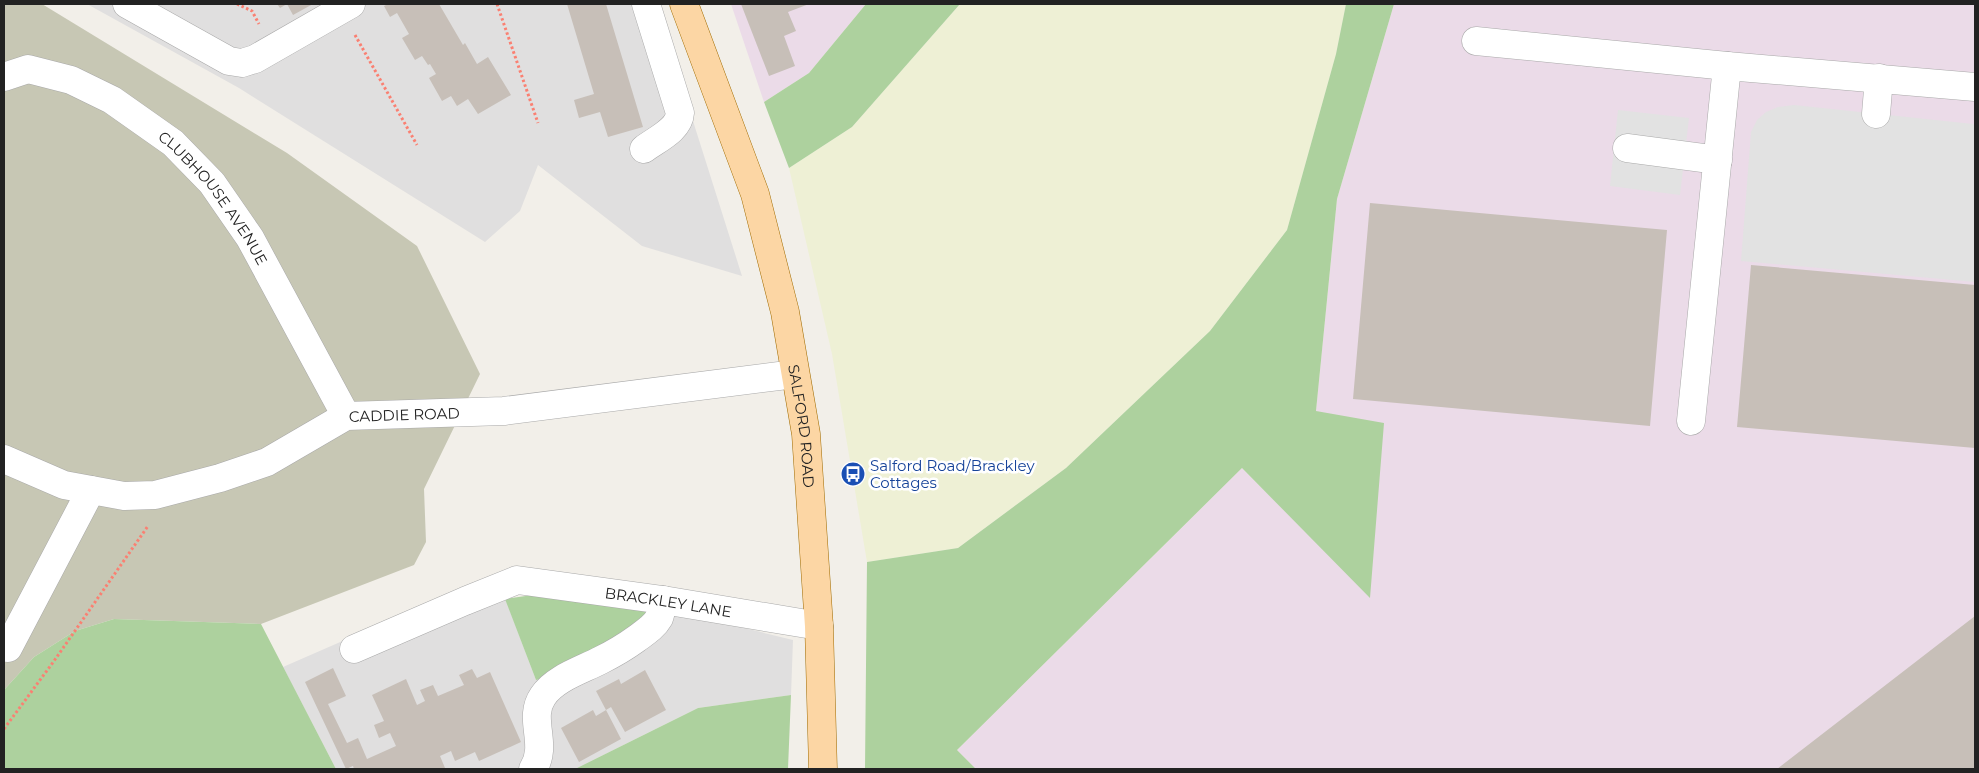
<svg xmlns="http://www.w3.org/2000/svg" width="1979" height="773" viewBox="0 0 1979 773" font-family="Montserrat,sans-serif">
<rect width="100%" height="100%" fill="#f2efe9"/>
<path fill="#e0dfdf" d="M87,4h569l86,272 -100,-30 -104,-81 -18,46 -35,31 -246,-154z
M496,574l40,106 139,-69 118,29 -2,55 -93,13 -123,61h-239l-53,-102z"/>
<path fill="#ebdbe8" d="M731,4h135l-57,69 -45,29z
M1394,4h581v765h-999l-19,-19 285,-282 128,129 -54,-186 21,-212z"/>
<path fill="#c7c7b4" d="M4,4h38l245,149 130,93 63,128 -56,115 2,53 -12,23 -153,59 -147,-5 -39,12 -41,26 -30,33z"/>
<path fill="#eef0d5" d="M960,4h386l-10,50 -49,176 -77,101 -144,137 -108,80 -91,14 -35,-208 -43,-186 63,-41z"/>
<path fill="#add19e" d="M866,4h94l-108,123 -63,41 -25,-66 45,-29z
M1346,4h48l-57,195 -21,212 68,12 -14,175 -128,-130 -285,282 19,19h-111l2,-207 91,-14 108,-80 144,-137 77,-101 49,-176z
M554,592l121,19 -52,48 -87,21 -31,-81z
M114,619l147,5 75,145h-332v-79l30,-33 41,-26z
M791,695l-3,74h-213l123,-61z"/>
<path fill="#e2e2e2" d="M1794,105l179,19 2,2v156l-234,-21 10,-129 6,-12 9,-8 12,-5z
M1618,110l71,8 -9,77 -70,-9z"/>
<path fill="#c7bfb8" d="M277,4h36l-20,11 -6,-11 -7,4z
M388,4h51l24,41 2,-2 12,21 11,-7 23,38 -33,19 -10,-15 -11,7 -6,-10 -9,5 -13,-23 7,-4 -6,-10 -2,1 -6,-9 -7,4 -13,-22 7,-4 -12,-21 -7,4 -6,-11z
M567,4h39l37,123 -35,10 -8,-25 -21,6 -5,-18 20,-6z
M741,4h68l-21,8 8,19 -12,5 11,30 -26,10z
M1370,203l297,27 -17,196 -297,-27z
M1751,265l224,20v163l-238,-21z
M1975,616v153h-198z
M333,668l13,28 -18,8 19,39 11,-5 9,21 29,-13 -6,-13 -11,5 -5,-13 10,-4 -12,-26 34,-16 11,26 8,-4 -5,-11 13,-5 5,11 26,-11 -5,-10 13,-6 5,9 13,-6 31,70 -42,19 -4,-9 -20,9 -4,-10 -11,5 5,12 -3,1h-88l-1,-3 -7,3 -41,-87z
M645,670l21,40 -41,22 -14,-25 -5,3 15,29 -42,23 -18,-34 32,-18 3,6 10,-6 -10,-19 23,-12 2,5z"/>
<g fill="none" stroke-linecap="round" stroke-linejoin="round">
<defs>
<g id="minor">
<path d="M127,4l102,57 13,2 13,-4 96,-55"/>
<path d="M1476,41l251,25"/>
<path id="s1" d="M4,77l24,-8 43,11 41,20 61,43 39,40 38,55 96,178"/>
<path d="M1876,114l3,-36"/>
<path d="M1627,148l91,12"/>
<path d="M644,149c13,-10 35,-19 36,-36l-34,-109"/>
<path d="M1691,421l36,-355 248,21"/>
<path id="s2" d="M4,459l60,26 60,11 31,-1 65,-17 47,-16 79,-46 158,-5 291,-37"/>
<path d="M8,648l83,-158"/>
<path id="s3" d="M354,649l111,-48 52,-21 146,20 156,26"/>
<path d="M533,769c16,-25 -6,-50 10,-73 12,-18 39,-26 58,-36 12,-6 24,-13 35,-21 8,-6 18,-12 23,-21 2,-5 3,-13 4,-18"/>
</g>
<g id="major">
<path id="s4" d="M684,4l71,190 30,118 21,122 13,192 4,143"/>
</g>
</defs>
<use href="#minor" stroke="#a9a9a9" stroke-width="29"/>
<use href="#major" stroke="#a06b00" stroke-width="29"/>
<path stroke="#fa8072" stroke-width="3" stroke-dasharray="2.5 2.5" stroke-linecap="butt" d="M237,4l15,7 7,13
M497,4l41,119
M355,35l62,110
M4,729l50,-68 94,-135"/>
<use href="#minor" stroke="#fff" stroke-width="28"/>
<use href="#major" stroke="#fcd6a4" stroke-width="28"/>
</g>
<defs>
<symbol id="bus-disc" viewBox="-11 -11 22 22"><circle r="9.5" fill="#1a4fb4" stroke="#fff"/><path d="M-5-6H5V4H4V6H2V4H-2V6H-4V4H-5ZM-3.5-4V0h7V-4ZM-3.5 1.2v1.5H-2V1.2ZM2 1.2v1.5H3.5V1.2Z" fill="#fff"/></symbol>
</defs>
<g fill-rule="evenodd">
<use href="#bus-disc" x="839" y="460" width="28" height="28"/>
</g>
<g text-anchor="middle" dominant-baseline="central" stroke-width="5" stroke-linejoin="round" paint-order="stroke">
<g font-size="15" fill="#222" stroke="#fff">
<text stroke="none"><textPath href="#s1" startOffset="258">CLUBHOUSE AVENUE</textPath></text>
<text stroke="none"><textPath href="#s2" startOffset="424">CADDIE ROAD</textPath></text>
<text stroke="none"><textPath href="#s4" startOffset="440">SALFORD ROAD</textPath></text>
<text stroke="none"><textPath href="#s3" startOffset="330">BRACKLEY LANE</textPath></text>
</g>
<g font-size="15" fill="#164399" stroke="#fff" text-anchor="start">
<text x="870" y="465">Salford Road/Brackley<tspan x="870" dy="17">Cottages</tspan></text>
</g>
</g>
<rect width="1979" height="773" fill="none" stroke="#222222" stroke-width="10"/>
</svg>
